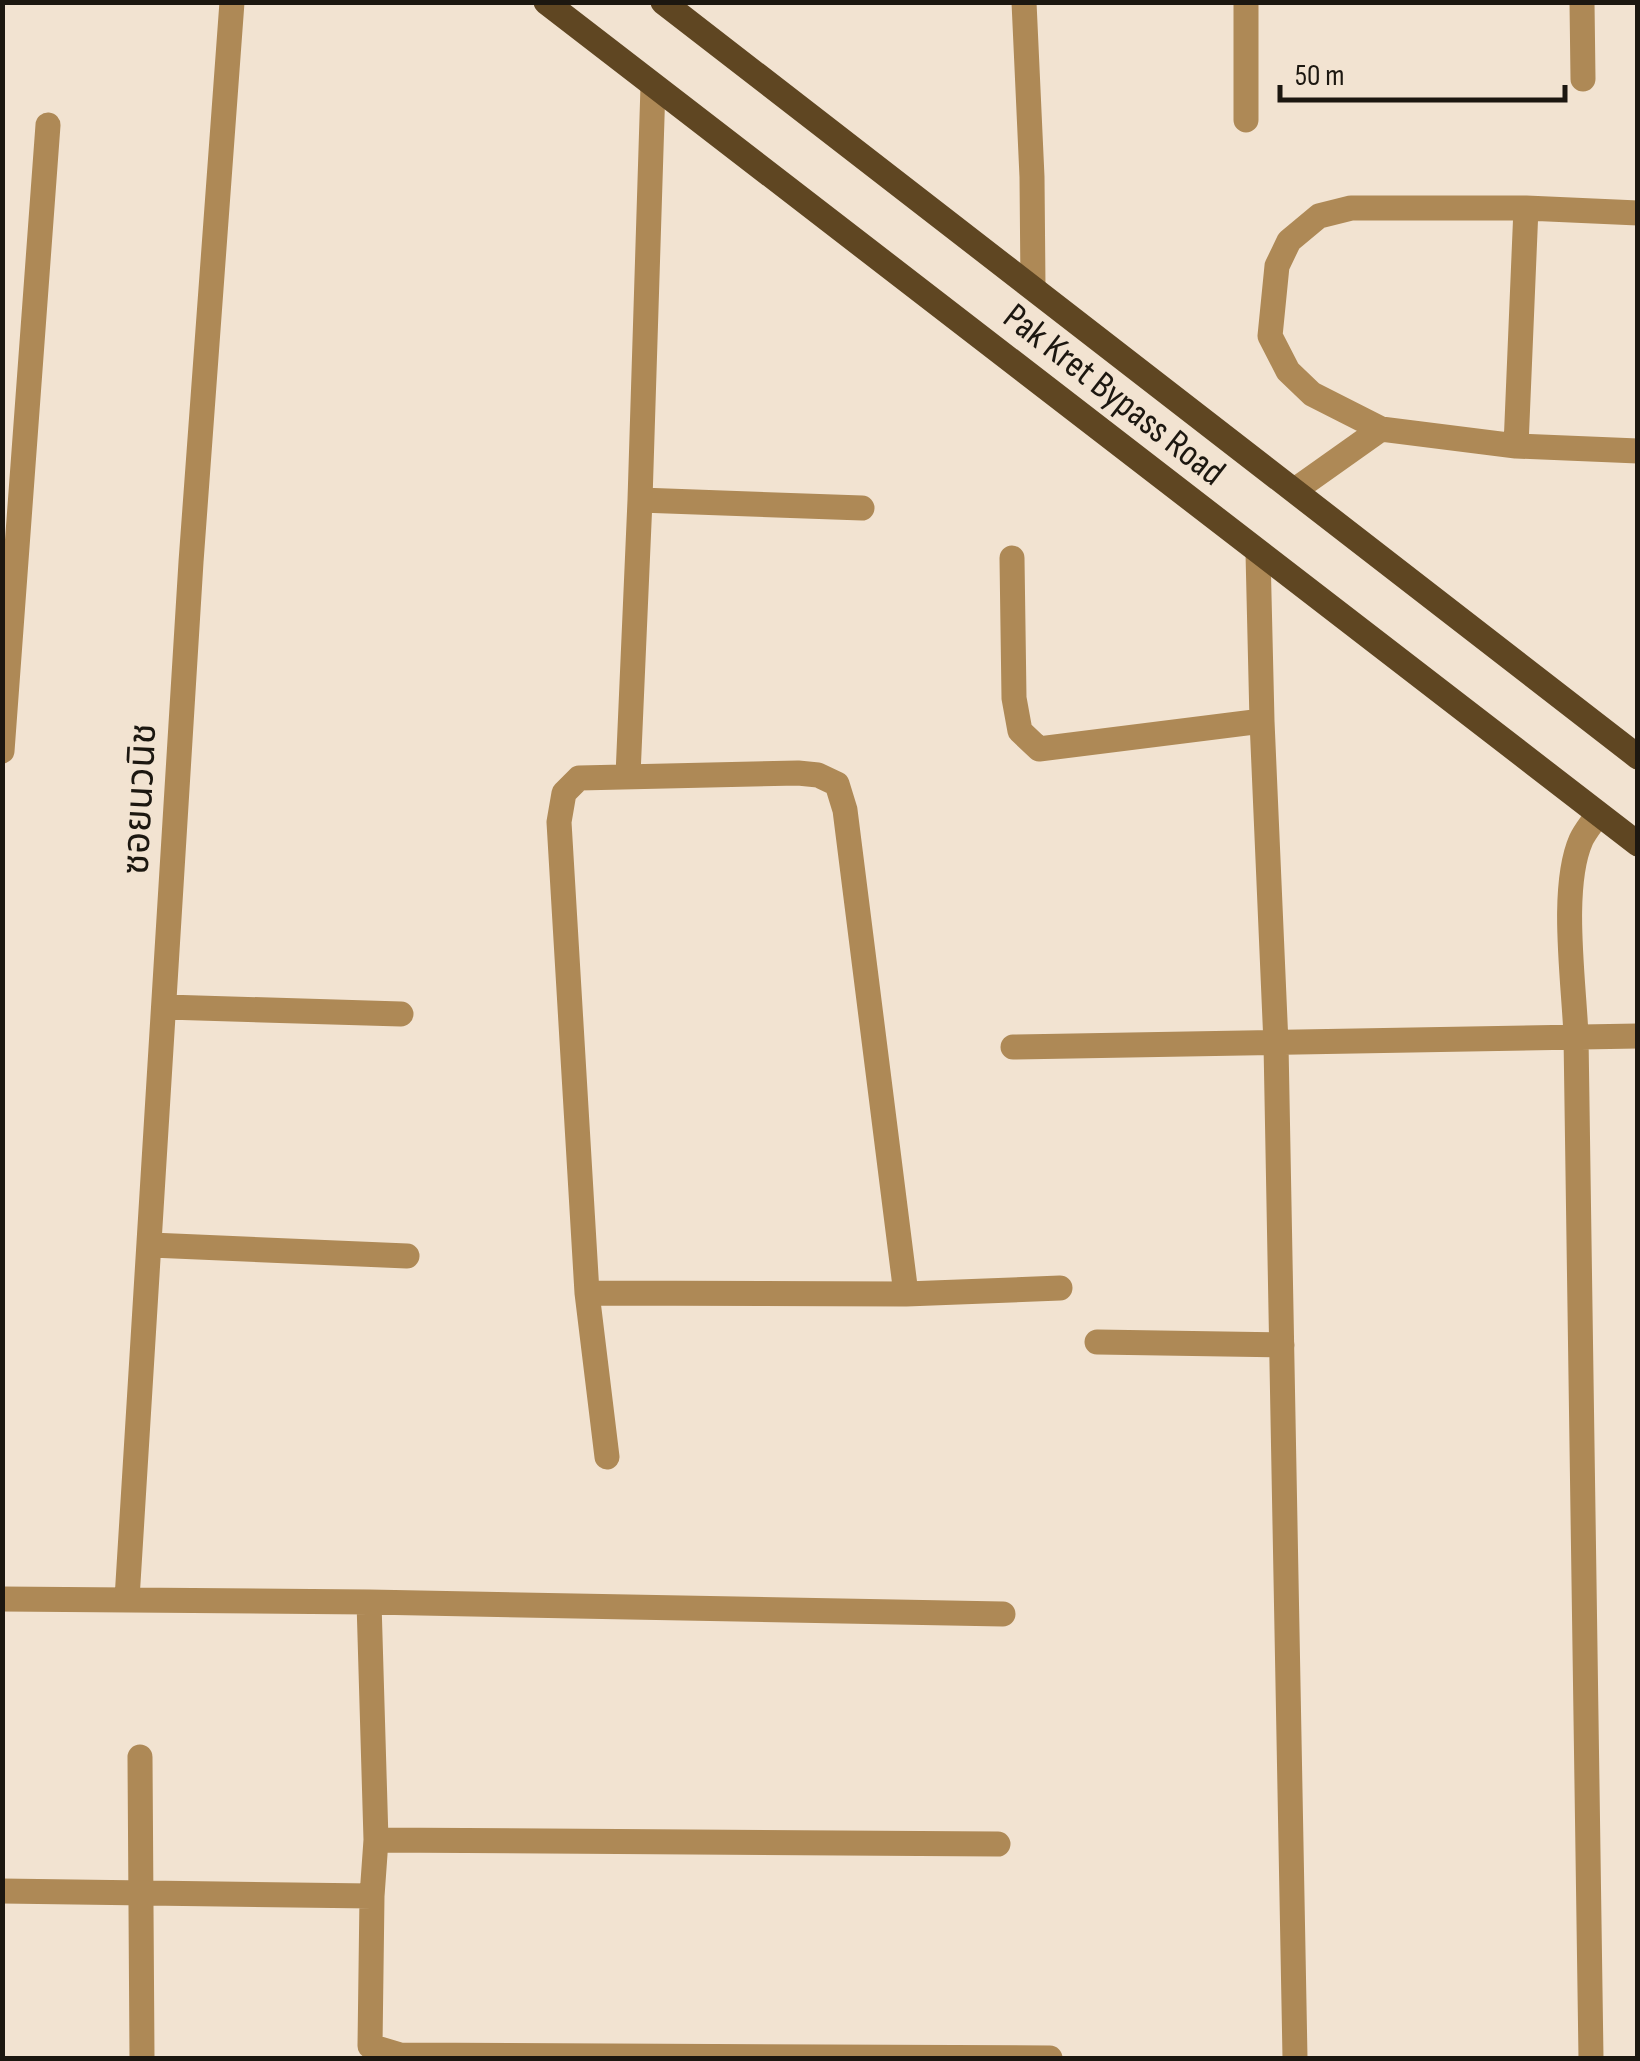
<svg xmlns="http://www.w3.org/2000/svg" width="1640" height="2061" viewBox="0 0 1640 2061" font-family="'Sofia Sans Condensed','Noto Sans Thai',sans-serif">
<rect width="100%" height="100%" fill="#f2e3d1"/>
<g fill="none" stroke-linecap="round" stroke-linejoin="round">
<path stroke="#ae8956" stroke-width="25" d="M1024,2l8,175 1,109
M1582,2l1,77
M1246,120v-118
M1638,213l-112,-5h-175l-32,8 -30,25 -12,25 -7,70 18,35 24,23 69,35 135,17 122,5
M1516,446l10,-238
M1295,490l86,-61
M640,500l222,8
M1258,553l4,168 14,323 19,1014
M1012,558l2,140 6,33 19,18 223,-28
M2,751l46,-626
M628,775l12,-275 13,-414
M166,1007l235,7
M1013,1047l625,-11
M151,1245l256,11
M587,1293l319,1 154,-6
M1097,1342l185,3
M607,1457l-20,-164 -28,-471 5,-29 15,-15 219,-5 20,2 19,9 8,26 61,484
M2,1599l367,3 634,12
M127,1599l64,-1037 41,-560
M369,1602l7,238 -4,56 -2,150 30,9 650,3
M140,1757l2,301
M376,1840l622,4
M2,1891l370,5
M1591,2058l-15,-1022c-2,-53 -16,-148 5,-196 4,-9 12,-18 17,-26"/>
<path stroke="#5f4622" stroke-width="25" d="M546,2l1092,842
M663,2l975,755"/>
</g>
<g text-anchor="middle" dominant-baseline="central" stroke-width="8" stroke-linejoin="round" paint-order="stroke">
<g font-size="38" fill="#1c1710" stroke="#f2e3d1">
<text transform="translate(1114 395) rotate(38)">Pak Kret Bypass Road</text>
<text transform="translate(140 799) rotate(-87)">ซอยนวนิช</text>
</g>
</g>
<rect width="1640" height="2061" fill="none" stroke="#1c1710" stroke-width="10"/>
<path d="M1280 85v15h285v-15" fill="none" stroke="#1c1710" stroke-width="5"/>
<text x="1295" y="85" font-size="30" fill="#1c1710" stroke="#f2e3d1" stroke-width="8" paint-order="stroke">50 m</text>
</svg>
